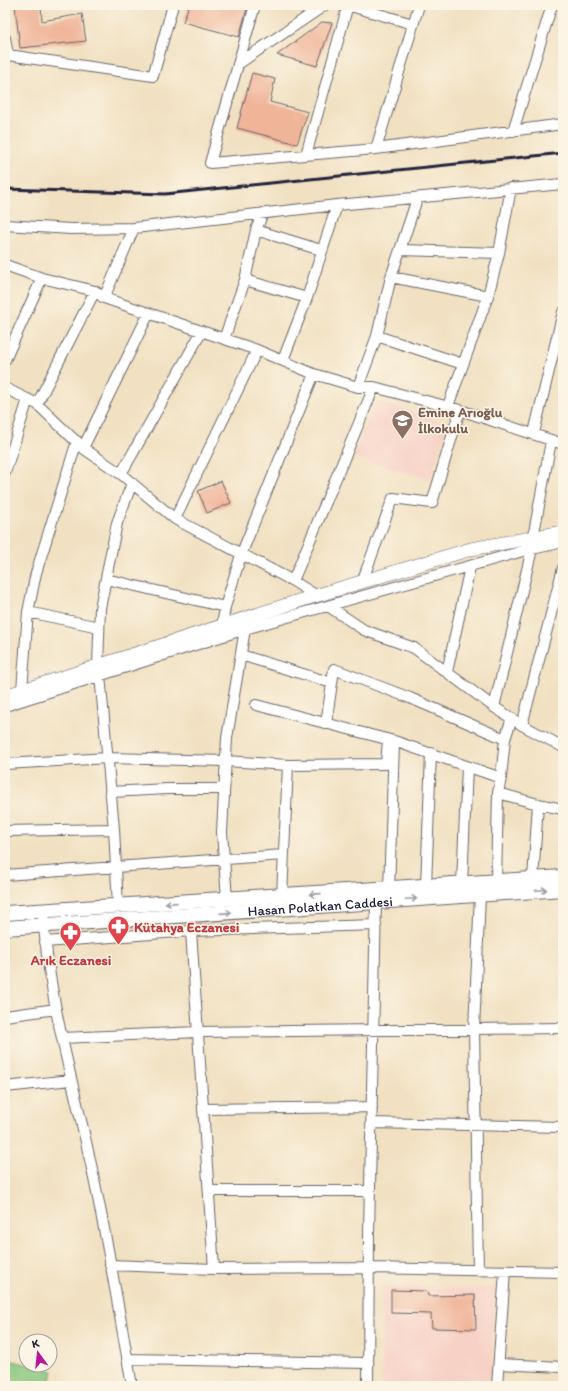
<svg xmlns="http://www.w3.org/2000/svg" width="568" height="1391" viewBox="0 0 568 1391" font-family="Itim,sans-serif">
<rect width="100%" height="100%" fill="#fcf5e5"/>
<filter id="ink" filterUnits="userSpaceOnUse"><feTurbulence type="fractalNoise" baseFrequency=".025" numOctaves="2"/><feDisplacementMap in="SourceGraphic" scale="8" xChannelSelector="R" yChannelSelector="G"/><feConvolveMatrix kernelMatrix="1 2 1 2 8 2 1 2 1" color-interpolation-filters="sRGB"/></filter>
<filter id="wash" filterUnits="userSpaceOnUse"><feTurbulence type="fractalNoise" baseFrequency=".012" numOctaves="4" result="noise"/><feDisplacementMap in="SourceGraphic" scale="16" xChannelSelector="R" yChannelSelector="G"/><feGaussianBlur stdDeviation="0.9" result="paint"/><feColorMatrix in="noise" values="0 0 0 0 0 0 0 0 0 0 0 0 0 0 0 0 0 1.4 0 .05"/><feComposite in="paint" operator="in"/></filter>
<g filter="url(#wash)">
<rect width="100%" height="100%" fill="#f1e1c2"/>
<path fill="#f7d1c6" d="M376,401l72,22 -18,57 -77,-23z
M382,1286l113,2 -3,98h-110z"/>
<path fill="#89c77e" stroke="#56745c" d="M5,1359l48,12 -3,15h-45z"/>
<g id="blocks">
<path fill="#f0b498" d="M15,5h26l1,16 40,-7 4,27 -66,7z
M189,5h59l-9,32 -56,-15z
M322,22l10,1 -15,43 -40,-11z
M252,73l23,6 -5,23 38,10 -11,32 -60,-16z
M221,481l10,22 -24,10 -9,-22z
M391,1290l36,1 1,5 47,-1 1,34 -44,-1 -1,-14 -40,-1z"/>
</g>
</g>
<g filter="url(#ink)">
<use href="#blocks" fill-opacity="0" stroke="#6a656a" stroke-width="1"/>
<g fill="none" stroke-linecap="round" stroke-linejoin="round">
<defs>
<path id="minor" d="M255,5l-45,158 166,-14 187,-25
M347,5l66,19
M5,38l3,17 145,21 20,-71
M238,64l87,-59
M513,131l39,-126
M376,149l43,-144
M306,155l42,-150
M5,225l66,4 63,-1
M256,230l65,20
M400,250l99,3
M5,265l37,13 53,13 9,7 153,52 57,24 44,13h16l86,23 103,34
M391,277l97,19
M245,280l62,18
M104,298l30,-70 203,-23 226,-21
M377,336l86,28
M224,339l21,-59 11,-50 7,-17
M5,360l37,-82
M283,360l24,-62 30,-93
M358,387l19,-51 14,-59 26,-78
M5,388l32,16 46,44 38,26 54,45 118,62 24,15
M37,404l58,-113
M448,406l40,-110 11,-43 12,-65
M534,433l29,-121
M83,448l66,-135
M5,473l23,-74
M121,474l81,-143
M175,519l82,-169
M533,538l18,-97
M106,579l119,28 16,-52 73,-181
M293,581l81,-194
M362,582l31,-84 39,5 28,-93
M328,606l36,24 50,18 80,59 28,18 41,22
M28,612l71,15
M222,626l3,-19
M241,655l91,28 -6,41
M98,666l2,-58 17,-85 15,-40
M447,672l23,-105
M100,675l14,154 4,78
M332,683l2,-14 76,29 95,41
M22,690l6,-78 8,-39 41,-132
M256,705l138,36 107,37
M5,706l240,-77 278,-78 40,-9
M494,707l38,-158
M522,725l41,-157
M5,764l103,-6 118,3 62,4 98,-1 2,-24
M110,792l58,-3h56
M498,793l40,11 25,5
M5,831l109,-2
M5,875l278,-20
M533,879l5,-75
M496,883l2,-90 3,-15 4,-39 7,-21
M462,884l5,-117
M426,887l5,-134
M389,890l5,-146
M282,896l6,-131
M227,899l-5,-67 5,-94 18,-109
M43,912c5,89 32,175 50,262 15,70 27,141 39,212
M191,931l23,338
M45,942l146,-11 185,-6
M5,1016l51,-7
M62,1038l136,-6 365,-4
M5,1087l66,-7
M203,1109l169,-2
M371,1123l192,4
M209,1191h161
M110,1265l104,4 155,-1 194,4
M478,1270l-4,-241 6,-134
M127,1359l241,4
M499,1364l64,3
M368,1386l1,-153 7,-332
M497,1386l8,-115"/>
<path id="tertiary" d="M5,696l300,-97 166,-50 92,-17"/>
<g id="secondary">
<path d="M5,913l558,-36"/>
<path id="s1" d="M5,928l558,-39"/>
</g>
</defs>
<use href="#minor" stroke="#6a656a" stroke-width="12"/>
<use href="#tertiary" stroke="#6a656a" stroke-width="14"/>
<use href="#secondary" stroke="#6a656a" stroke-width="16"/>
<use href="#minor" stroke="#fff" stroke-width="10"/>
<use href="#tertiary" stroke="#fff" stroke-width="13"/>
<use href="#secondary" stroke="#fff" stroke-width="14"/>
<path stroke="#22223b" stroke-width="3" d="M5,189l160,5 398,-41"/>
</g>
<defs><path id="oneway-shaft" d="M-6 0H5M1.5-3L5.5 0L1.5 3" fill="none" stroke-width="1.6" stroke-linecap="round" stroke-linejoin="round"/></defs>
<g stroke="#9c9ca7">
<use href="#oneway-shaft" transform="translate(541 890) rotate(-5)"/>
<use href="#oneway-shaft" transform="translate(315 894) rotate(176)"/>
<use href="#oneway-shaft" transform="translate(411 899) rotate(-3)"/>
<use href="#oneway-shaft" transform="translate(171 903) rotate(176)"/>
<use href="#oneway-shaft" transform="translate(226 913) rotate(-4)"/>
</g>
</g>
<defs>
<symbol id="school-pin" viewBox="-11 -11 22 30"><path d="M0 17L-7.5 6A9.5 9.5 0 1 1 7.5 6Z" fill="#8d6e63" stroke="#fcf5e5"/><path d="M0-5L7-2L0 1L-7-2ZM-4 1L0 2.5L4 1V4Q0 6-4 4Z" fill="#fff"/></symbol>
<symbol id="pharmacy-pin" viewBox="-11 -11 22 30"><path d="M0 17L-7.5 6A9.5 9.5 0 1 1 7.5 6Z" fill="#e0444e" stroke="#fcf5e5"/><path d="M-2-6h4v4h4v4h-4v4h-4v-4h-4v-4h4Z" fill="#fff"/></symbol>
</defs>
<g fill-rule="evenodd">
<use href="#school-pin" x="390" y="408" width="25" height="34"/>
<use href="#pharmacy-pin" x="106" y="914" width="25" height="34"/>
<use href="#pharmacy-pin" x="58" y="920" width="25" height="34"/>
</g>
<g text-anchor="middle" dominant-baseline="central" stroke-width="3" stroke-linejoin="round" paint-order="stroke">
<g font-size="14" font-weight="bold" fill="#785e54" stroke="#fcf5e5" text-anchor="start">
<text x="418" y="412">Emine Arıoğlu<tspan x="418" dy="16">İlkokulu</tspan></text>
</g>
<g font-size="14" fill="#22223b" stroke="#fcf5e5">
<text stroke="none"><textPath href="#s1" startOffset="316">Hasan Polatkan Caddesi</textPath></text>
</g>
<g font-size="14" font-weight="bold" fill="#be3a42" stroke="#fcf5e5" text-anchor="start">
<text x="134" y="927">Kütahya Eczanesi</text>
<text x="71" y="960" text-anchor="middle">Arık Eczanesi</text>
</g>
</g>
<rect width="568" height="1391" fill="none" stroke="#fcf5e5" stroke-width="20"/>
<g transform="translate(38 1353) rotate(345)"><circle r="19" fill="#fcf5e5" stroke="#a5a1a1"/>
<path d="M0-3L7 15L0 10L-7 15Z" fill="#b5179e"/>
<text y="-6" font-size="11" font-weight="bold" text-anchor="middle" fill="#22223b">K</text>
</g>
</svg>
